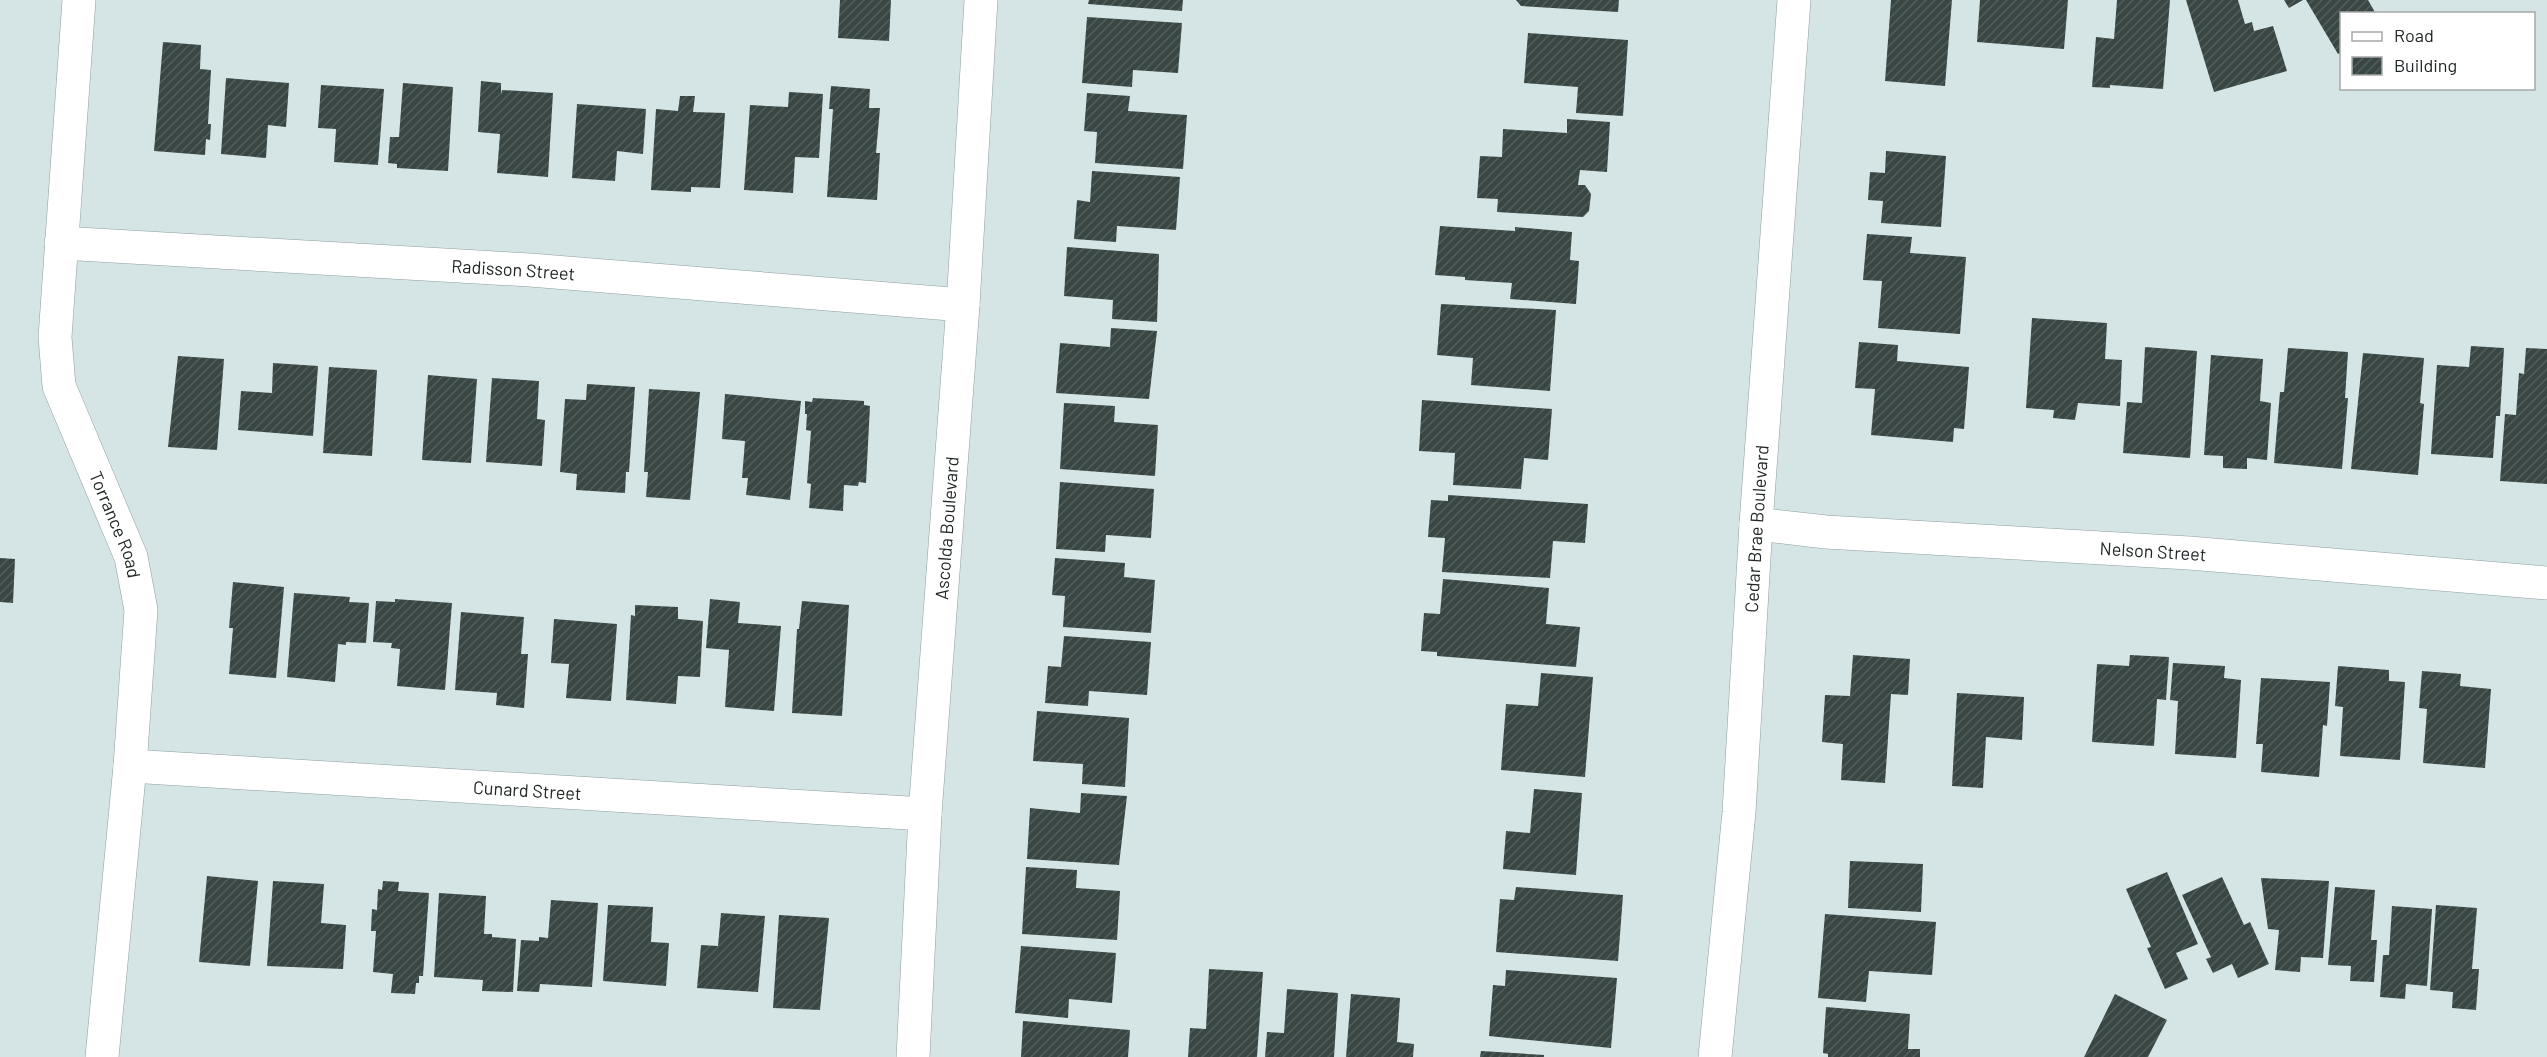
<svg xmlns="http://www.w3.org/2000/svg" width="2547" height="1057" viewBox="0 0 2547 1057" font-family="Barlow,sans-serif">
<defs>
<pattern id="building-hatch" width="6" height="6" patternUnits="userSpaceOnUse" patternTransform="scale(1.5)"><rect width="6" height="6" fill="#394643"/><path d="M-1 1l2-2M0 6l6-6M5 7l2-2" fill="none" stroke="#535e5c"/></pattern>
</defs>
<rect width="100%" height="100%" fill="#d5e5e6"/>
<path fill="url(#building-hatch)" d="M840,0h51l-2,41 -51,-3z
M1089,0h94l-1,11 -94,-7z
M1516,0h103l-1,12 -97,-6z
M1891,0h61l-7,86 -60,-5z
M1980,0h88l-4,49 -87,-7z
M2117,0h53l-7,89 -53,-4v3l-18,-1 4,-50 18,2z
M2186,0h52l7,24 7,-2 2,9 19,-5 14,45 -73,21z
M2284,0h19l-14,8z
M2306,0h62l8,14h-34v38l-4,2z
M1087,17l95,6 -4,50 -45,-3 -1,17 -50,-4z
M1528,33l100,7 -5,76 -47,-3 2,-26 -54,-4z
M163,42l38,3 -1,24 11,1 -3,54h3l-1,16 -4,-1 -1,16 -51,-4z
M226,78l63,5 -3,44 -18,-2 -2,33 -45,-4z
M481,81l20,2v11l1,-4 51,3 -5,84 -51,-4 3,-39 -22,-2z
M403,83l50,4 -5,84 -51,-3v-4l-9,-1 2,-26h9z
M321,85l63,4 -6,76 -44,-3 2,-33 -18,-1z
M831,86l39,3 -1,19h11l-4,45h4l-3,47 -50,-3 6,-88h-4z
M789,92l34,2 -4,64 -24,-1 -2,36 -49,-3 6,-85 38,2z
M1087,93l43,3 -2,15 59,4 -4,54 -88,-6 2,-31 -13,-1z
M680,96h15l-2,16 32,1 -5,75 -29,-1v5l-40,-2 5,-81 22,2z
M577,104l69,5 -3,45 -26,-3 -2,30 -43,-3z
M1567,119l43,3 -3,50 -27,-2 -2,15h7l6,9 -2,17 -6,6 -86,-5 1,-13 -21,-1 3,-42 22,1 1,-28 64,4z
M1886,151l60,5 -5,71 -60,-4 2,-22 -15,-1 2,-28 15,1z
M1092,171l88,6 -4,53 -59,-4 -1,16 -42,-3 3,-39 13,2z
M1440,226l75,5v-4l57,5 -2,28 9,1 -3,43 -66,-5 2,-16 -47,-3v-3l-30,-2z
M1867,234l45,3 -2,16 56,4 -6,77 -82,-6 4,-47 -19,-1z
M1067,247l92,7 -2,68 -45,-3 1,-19 -49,-4z
M1441,304l115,6 -6,81 -79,-6 2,-27 -36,-3z
M2032,318l75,5 -2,36 17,1 -2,46 -42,-3 -3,17 -22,-2 1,-8 -28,-2z
M1111,328l46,3 -8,68 -93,-6 4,-50 50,4z
M1859,342l39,3 -1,16 72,6 -5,62 -10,-1 -1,14 -82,-7 4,-46 -20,-1z
M2471,346l33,2 -4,68h-4l-3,42 -62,-4 6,-89 32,2z
M2145,347l52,4 -7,107 -67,-5 4,-51 15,1z
M2288,348l60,4 -3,46h3l-6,71 -68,-6 6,-71h4z
M2526,348l21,1v135l-47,-3 5,-67 11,1 3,-42 5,1z
M2363,353l61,5 -4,45 4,1 -6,71 -67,-6z
M2211,355l52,4 -3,42 11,2 -4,57 -20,-2v11l-24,-1v-12l-19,-1z
M178,356l46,3 -7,91 -49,-3z
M273,363l45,3 -5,70 -75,-6 3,-39 31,2z
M329,367l48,3 -5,86 -49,-3z
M428,375l49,4 -6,84 -49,-3z
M492,378l47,3 -2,38 8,1 -3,46 -56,-4z
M587,384l48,3 -6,85h-3l-1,21 -49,-3 1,-16 -17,-2 5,-73 21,1z
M649,389l51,3 -10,108 -44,-3 2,-25h-4z
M725,394l76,7 -11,99 -44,-5 2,-17h-6l3,-37 -23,-2z
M813,398l51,3v4l6,1 -4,77 -7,-1 -1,4 -14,-1 -1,26 -34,-3 2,-24 -4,-1 4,-52 -5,-1 1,-16h-2v-13l7,1z
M1422,400l130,9 -4,51 -24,-2 -3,31 -68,-4 2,-32 -36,-2z
M1064,403l51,3 -1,16 44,3 -3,51 -95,-7z
M1060,482l94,7 -3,49 -45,-3 -1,17 -49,-3z
M1448,495l140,9 -3,39 -32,-2 -3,37 -108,-6 3,-34 -17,-1 3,-37 17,1z
M0,558l15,1 -2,44 -13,-1z
M1055,558l70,5 -1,14 31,3 -4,53 -88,-6 2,-31 -13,-1z
M1443,579l106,9 -3,36 34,3 -4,40 -139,-11v-4l-16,-1 3,-38 16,1z
M233,582l51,5 -8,91 -47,-4 4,-46h-4z
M294,593l56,4 -1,5 20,1 -3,40 -20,-1v3l-8,-1 -3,38 -48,-5z
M395,599l57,4 -7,87 -48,-4 3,-37 -9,-1 1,-5 -19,-1 3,-41 19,1z
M710,599l30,3 -2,21 43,3 -7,85 -49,-4 4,-57 -23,-2z
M802,601l47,4 -7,111 -50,-3 5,-84h2z
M635,605l43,2v12l25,2 -3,56 -22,-1 -2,28 -50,-4 5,-85 4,1z
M461,612l63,5 -3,37h7l-4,54 -28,-3 1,-12 -42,-3z
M554,619l63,5 -6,77 -45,-3 3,-34 -18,-1z
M1064,636l87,6 -4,53 -58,-4 -1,15 -43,-3 3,-37 13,1z
M1853,655l57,4 -2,36 -17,-1 -6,89 -44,-3 2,-36 -21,-2 3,-47 25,1z
M2130,655l39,2 -3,43 -9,-1 -3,47 -62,-4 5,-78 32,2z
M2173,663l52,3 -1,12 17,2 -5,78 -61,-4 3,-53 -8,-1z
M2338,666l51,4v11l16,1 -5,78 -60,-4 3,-49 -8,-1z
M2422,671l39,3 -1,12 31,3 -6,79 -62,-5 4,-54 -8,-1z
M1541,673l52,4 -8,100 -84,-7 5,-66 32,2z
M2261,678l69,4 -3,44 -4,-1 -4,52 -58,-5 2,-28h-7z
M1957,693l67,4 -2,43 -36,-3 -3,51 -31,-2z
M1037,711l92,7 -4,69 -43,-3 1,-20 -50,-3z
M1534,789l48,4 -6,82 -73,-6 3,-38 24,2z
M1081,793l46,3 -8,69 -92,-6 3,-51 50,5z
M1850,861l73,3 -2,48 -73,-4z
M1026,867l51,3 -1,18 44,3 -3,49 -95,-6z
M2167,872l31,72 -22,9 12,26 -23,10 -18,-41 4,-1 -25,-58z
M207,876l51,5 -8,85 -51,-4z
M2222,877l22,48 6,-3 19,42 -31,14 -6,-14 -19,9 -7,-14 5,-2 -29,-62z
M2261,878l68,3 -6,77 -22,-1 -1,15 -25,-2 4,-40 -11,-1z
M273,881l51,3 -3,39 25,2 -3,44 -76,-3z
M383,881l16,1 -1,9 31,2 -6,83h-4v7h-3l-1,11 -24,-1 2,-19 -20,-2 3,-41h-5l1,-22 5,1 1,-21 4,1z
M1516,887l107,8 -5,66 -122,-9 4,-53 14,1z
M2335,887l40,3 -4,50h6l-3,42 -24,-1 1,-15 -23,-1z
M439,893l47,3 -2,38h8v3l24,2 -3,53 -31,-1 1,-11 -49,-3z
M551,900l47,3 -6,84 -52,-3 -1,8 -22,-1 4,-51 18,1v-4l9,1z
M608,905l45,2 -2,35 18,1 -3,43 -63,-5z
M2436,905l41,3 -5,61h7l-3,41 -24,-2 1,-16 -23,-2z
M2392,906l40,3 -5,77 -21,-2 -1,15 -25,-2 3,-42h6z
M721,913l44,3 -7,76 -61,-4 4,-43 17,1z
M1825,914l111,8 -4,53 -63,-4 -3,31 -48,-4z
M779,915l50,3 -9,92 -47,-2z
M1021,946l95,7 -4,50 -43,-4 -1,19 -53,-5z
M1209,969l54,3 -6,85h-69l2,-29 16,1z
M1506,970l111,8 -6,70 -122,-12 4,-51 12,1z
M1287,989l51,4 -4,64h-69l2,-25 17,1z
M1351,994l49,4 -3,44 17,2 -1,13h-67z
M2115,994l52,26 -19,37h-64z
M1826,1007l84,7 -2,35h12v8h-92v-3l-5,-1z
M1023,1021l107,9 -2,27h-107z
M1481,1051l63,4v2h-64z"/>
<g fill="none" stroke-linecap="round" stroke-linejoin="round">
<defs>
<g id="minor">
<path id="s1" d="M79,0l-24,337 4,49 72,171 10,53 -11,156 -28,291"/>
<path id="s2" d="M61,243l469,27 433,35"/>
<path id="s3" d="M1756,524l70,8 363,21 358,30"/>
<path id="s4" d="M130,766l795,48"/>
<path id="s5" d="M913,1057l12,-243 38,-509 18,-305"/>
<path id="s6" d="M1715,1057l24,-245 17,-288 38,-524"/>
</g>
</defs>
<use href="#minor" stroke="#8e9e9f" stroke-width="34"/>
<use href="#minor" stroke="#fff" stroke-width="33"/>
</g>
<g text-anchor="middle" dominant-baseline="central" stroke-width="6" stroke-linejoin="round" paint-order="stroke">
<g font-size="18" fill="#212728" stroke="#fff">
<text stroke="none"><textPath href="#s2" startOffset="453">Radisson Street</textPath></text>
<text stroke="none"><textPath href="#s1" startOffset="537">Torrance Road</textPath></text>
<text stroke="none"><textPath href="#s5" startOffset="530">Ascolda Boulevard</textPath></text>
<text stroke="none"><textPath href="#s6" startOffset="530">Cedar Brae Boulevard</textPath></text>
<text stroke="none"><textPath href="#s3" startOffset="398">Nelson Street</textPath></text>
<text stroke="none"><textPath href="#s4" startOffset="398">Cunard Street</textPath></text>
</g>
</g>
<rect x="2340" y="12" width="195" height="78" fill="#ffffff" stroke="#a6a9a9" stroke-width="1.5"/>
<rect x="2352" y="32" width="30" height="9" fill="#ffffff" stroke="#a6a9a9" stroke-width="1.5"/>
<text x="2394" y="42" font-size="18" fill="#212728">Road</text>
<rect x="2352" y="57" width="30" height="18" fill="url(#building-hatch)" stroke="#a6a9a9" stroke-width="1.5"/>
<text x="2394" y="72" font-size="18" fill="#212728">Building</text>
</svg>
